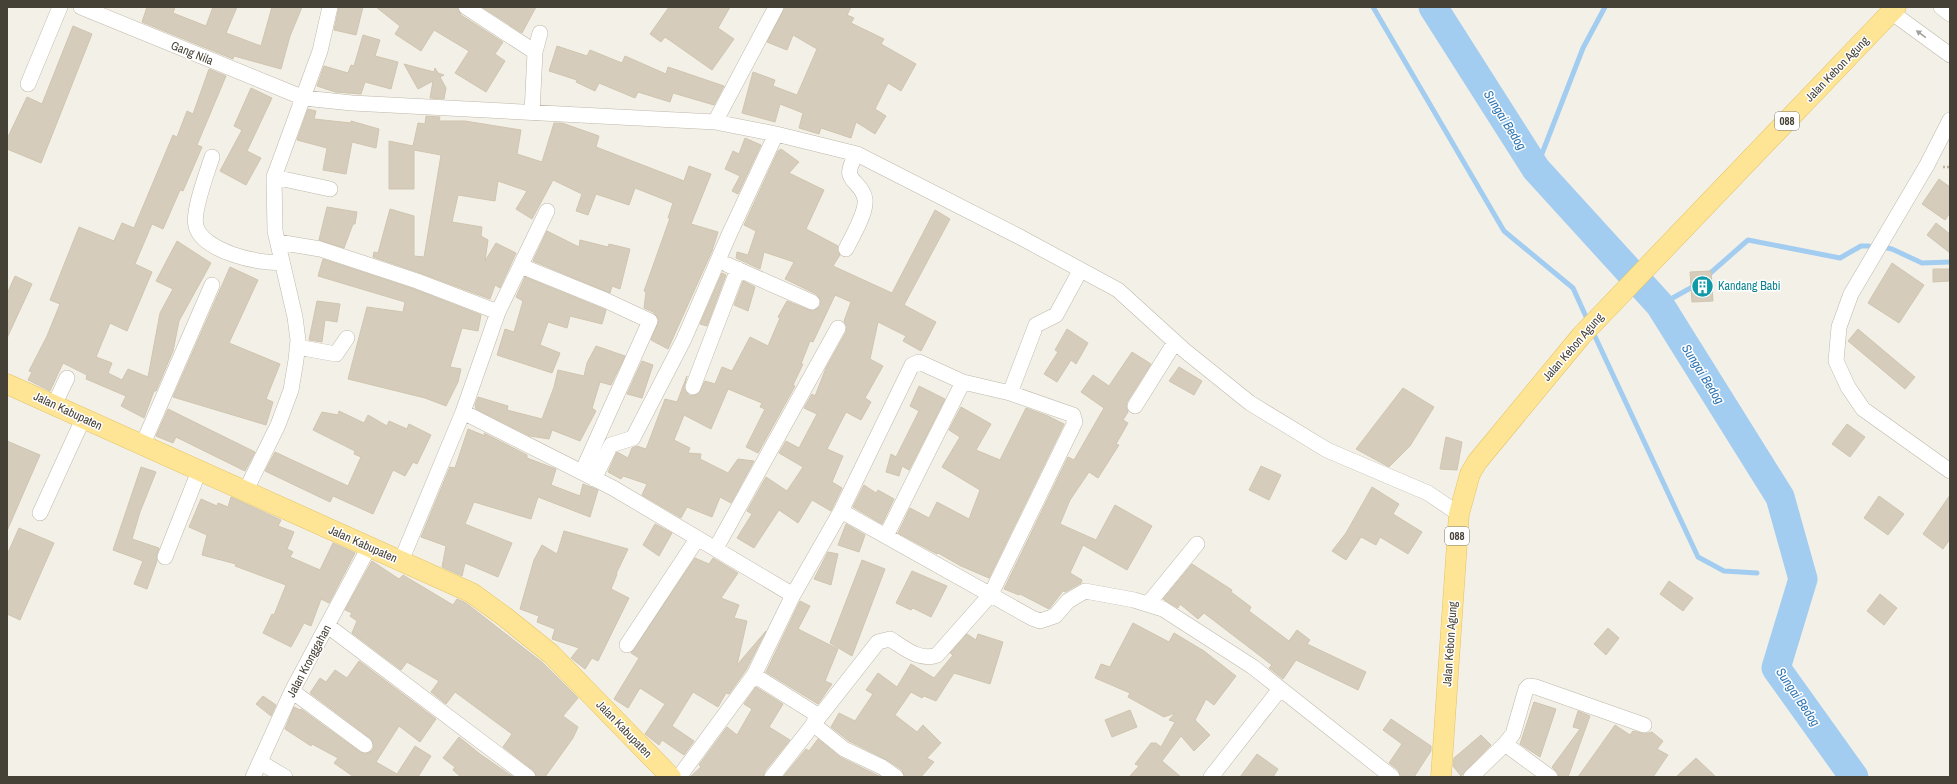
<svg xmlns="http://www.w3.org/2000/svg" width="1957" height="784" viewBox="0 0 1957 784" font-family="'Archivo Narrow',sans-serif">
<rect width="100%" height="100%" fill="#f3f0e7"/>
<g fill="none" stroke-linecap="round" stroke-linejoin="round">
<path stroke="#a3cdf0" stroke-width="5" d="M1373,7l131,224 69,57 15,33
M1536,169l47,-121 22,-41
M1887,248l5,1 30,14 28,-1
M1707,276l41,-36 92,18 21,-12h8
M1660,305l36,-20
M1592,330l106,227 26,14 33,2"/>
<path stroke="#a3cdf0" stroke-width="29" d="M1433,7l103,162 124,136 120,192 23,82 -27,89 78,109"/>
</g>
<path fill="#d5ccbc" stroke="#d0c5af" d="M147,7h28l-2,6 33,13 7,-19h24l-11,26 35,13 11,-39h30l-12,29 -9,33 -47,-13 -1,3 -91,-37z
M339,7h24l-7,28 -22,-5z
M376,7h81l4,8 42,27 -8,12 10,7 -19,31 -31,-19 14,-22 -35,-21 -13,21 -26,-17 5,-8z
M482,7h54l-14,26z
M669,7h61l-12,21 16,11 -22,31 -47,-33 -4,5 -11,-8z
M785,7h66l-4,8 7,3 -3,5 33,16 -3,5 35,20 -15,27 -13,-8 -13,26 11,7 -11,18 -19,-12 -5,16 -30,-10 -2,6 -20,-6 4,-15 -23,-9 -5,18 -33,-9 11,-41 22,8 -2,6 24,9 20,-46 -24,-14 -6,15 -20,-8z
M73,26l19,8 -51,129 -34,-14v-10l20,-42 15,7z
M363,35l17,5 -5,16 23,6 -7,27 -26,-7 -4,12 -26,-2 -18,-6 7,-20 24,7 3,-8 3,1z
M557,46l30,10 3,-6 32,13 3,-7 41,18 2,-7 56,19 -10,19 -41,-12 -3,9 -32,-10 -3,6 -36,-15 -4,8 -19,-9 1,-2 -28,-9z
M404,64l30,8 1,-4 3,5 6,2 -4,2 6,11 -2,11 -14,-1 3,-17 -15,8z
M209,69l17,7 -29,69 5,2 -19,44 -3,-1 -17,39 -11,-5 -17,40 17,8 -25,59 -17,-8 -14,34 16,6 -4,10 14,7 6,-11 20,8 12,-64 13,-24 -17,-8 21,-40 34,22 -32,58 -6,30 -17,40h-2l-10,27 -23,-12 5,-10 -40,-17 1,-4 -24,-12 -13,28 -22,-11 4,-8 -3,-1 18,-35 13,-32 -10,-4 29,-73 35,14 8,-18 12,5 39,-93 4,2 10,-26 6,3z
M251,88l21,10 -25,53 14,7 -15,27 -26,-14 22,-41 -8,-4z
M308,109l8,2 -2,8 37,4v-2l28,8 -3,19 -24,-6 -6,32 -23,-4 4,-22 -30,-8z
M426,116l14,1 -1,4h26l56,9 -4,24 25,8 12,-39h8l37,13 -3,11 88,34 5,-15 22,8 -20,50 27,8 -6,19 -44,98 -17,-9 8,-20 -6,-8 -9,-4 2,-16 -2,-1 26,-73h-2l5,-15 -38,-15 -6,17 -33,-11 -8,21 -12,-4 6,-17 -29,-14 -21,39 -16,-10 11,-18 -29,-10 -3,20 -37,-6 -6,27 30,5 -1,9 7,4 -3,21 11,-18 20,10 -16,35 -5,-3 -5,14 -70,-26 -47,-16 1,-5 4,1 12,-44 24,7v40l10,1 17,-102 -27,-5v39h-25v-48l24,5 5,-23 7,1z
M745,138l16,7 -23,49 -6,-3 8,-15 -15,-7 8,-18 6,3z
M781,149l18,13 -10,11 35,17 -18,39 32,17 2,9 -7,11 59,27 43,-83 15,9 -46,86 32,17 -15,29 -18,-10 3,-5 -28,-14 -8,37 13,7 -18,32 6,4 -10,18 -15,-8 -19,37 16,7 -11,26 10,6 -11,23 -19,-11 -14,23 -19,-13 -25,38 -17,-10 15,-24 -5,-3 19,-34 21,14 16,-24 -24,-14 7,-12 13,7 18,-34 -13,-6 8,-14 3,2 11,-28 20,-36 1,-5 -3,-6 7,-19 -16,-7 -22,47 -3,-1 -9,23h2l-10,21 2,1 -37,67 -12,-6 19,-38 -5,-2 2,-4 -34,-14 -17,40 -27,-14 -10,25 16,8 -2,5 13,1 -1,5 28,14 10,-14 16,2 -23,42 -11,-6 -8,20 -25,-10 -6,11 -39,-23 5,-11 -24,-8 -2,3 -13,-7 9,-20 11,6 4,-10 5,-2 9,3 19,-50 12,3 10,-26 -3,12 2,4 4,4 8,-2 7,-13 10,3 7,-17 10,4 18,-34 18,9 12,-28 -2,-1 9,-16 22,9 8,-1 3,-3 1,-5 -5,-7 -31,-15 9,-17 -30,-10 -4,17 -24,-11 1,-6 11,3 8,-24 -12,-6 34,-74z
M1939,179l11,8v26l-5,7 -23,-16z
M327,207l30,5 -2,12h-2l-9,24 -25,-8z
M1936,223l14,11v19l-23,-18z
M547,231l32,16 1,-7 28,7 1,-3 21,5 -10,40 -8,-3 -2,7 -77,-32z
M323,259l91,30 67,26 -3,16 -16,-3 -12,39 11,2 -3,13 -12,24 -21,-8 -77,-19 19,-72 36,5 2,-10 -87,-26z
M1892,263l32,22 -25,38 -31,-20z
M230,267l28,13 -29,63 51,21 -14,35 7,3 -7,23 -93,-28z
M1933,269h17v12l-17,1z
M1711,271l2,30 -21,1 -2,-30z
M722,273l4,2 -19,51 -7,-2z
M15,276l17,8 -25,54v-44z
M525,277l81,33 -4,14 -32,-8 -3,12 -19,-6 -8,23 20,8 -8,20 -55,-18 8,-26 9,3 9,-31 -7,-4z
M743,281l12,6 -7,24 -14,-6z
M317,301l23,3 -3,18 -12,-2 -3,22 -13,-2z
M1067,329l21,14 -12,21 -5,-4 -14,22 -13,-8 14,-22 -3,-2z
M1858,329l57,48 -10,12 -57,-48z
M596,346l29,10 -14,29 -11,-3 -8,26 4,3 -16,30 -28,-11 -3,9 -19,-3 -54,-27 -1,-4 3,-8 30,9 -1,4 35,9 12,-32 4,-17 26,6 3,-13z
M1132,352l19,12 -24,38 -1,4 2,6 -5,8 5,3 -12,21 3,1 -21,33 -9,-6 -19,28 -10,24 36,16 19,-35 37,21 -25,44 -44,-25 -13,28 12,7 -1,3 -16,9 -2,-1 -14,18 -29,-15 -1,1 -15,-6 64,-132 6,3 30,-52 -23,-16 12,-17 16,11z
M642,361l11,4 -11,33 -15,-4z
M1179,367l23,14 -8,14 -25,-14z
M919,386l26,13 -36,71 -7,-4 -3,10 -13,-4 5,-18 5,3 23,-46 -9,-5z
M1403,388l31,19 -24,39 -21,21 -33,-18z
M961,407l30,17 -15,26 24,10 26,-52 22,8 16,8 -75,154 -28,-12 -23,-13 -1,1 -39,-21 12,-25 19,10 8,-16 32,17 11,-29 -38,-23 18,-30 -11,-7z
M168,409l87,43 -10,19 -69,-34 -3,6 -17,-7z
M339,411l25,12 4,-8 19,11 2,-5 18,8 2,-5 22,11 -14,29 -4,-2 -8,14 -12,-6 -20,44 -40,-18 -3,6 -65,-31 10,-19 73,34 13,-29 -7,-3 1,-3 -42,-21 9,-18 16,3z
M1847,424l18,13 -15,20 -18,-13z
M468,429l17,7 -1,-3 43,22v3l29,11 -5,16 29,11 3,-12 15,6 -8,27 -52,-20 -7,22 -57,-17 -9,22 47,19 -14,34 -33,-14 -3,13 -20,-9 4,-21 -25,-9 29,-70 5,1z
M1446,437l16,5 -5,28 -17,-1z
M7,441l33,14 -33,76z
M1261,466l20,9 -12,25 -20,-10z
M141,467l15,5 -16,40 -8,27 27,9 -2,6v7l-10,28 -13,-5 9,-23 -30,-11z
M864,485l12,8 2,-3 16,9 -12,25 -29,-17z
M1372,487l27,17 -6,10 29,18 -14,22 -28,-17 -4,8 -15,-8 -15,23 -14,-9 14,-18z
M1950,495v44l-7,10 -20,-15z
M1879,496l25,18 -16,21 -24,-17z
M231,497l50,23 -3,6 16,6 -7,17 6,3 -3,5 30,13 13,-27 22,10 -26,50 -8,-4 -10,27 -7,-3 -13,24 -28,-14 9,-19 2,1 12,-30 -51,-19 1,-2 -34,-9 5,-20 -18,-8 12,-28 16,7 1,-3 10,4z
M655,524l17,9 -13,23 -16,-11z
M846,524l19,11 -6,17 -21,-7z
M19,528l35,15 -34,77 -13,-6v-59z
M564,531l64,18 -12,25h1l-6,15 18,9 -31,63 -6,-3 -7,11 -14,-11 8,-10 -27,-9 3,-10 -18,-7 2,-6 -19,-7 14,-49 8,-15 15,9z
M828,552l10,2 -7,31 -17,-6z
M695,558l14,6 4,-6 25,15 -17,25 18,7 -5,13 13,3 -10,44 29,-34 -20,39 -17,24 -3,-1 -8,14 -25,-15 -21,34 22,15 -10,14 -22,-15 -3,5 -14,-11 20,-30 -25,-16 -12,20 -14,-9 25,-41 -8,-5z
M862,560l23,9 -33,87 -22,-13z
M372,561l27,18 4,-4 50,30 4,-6 9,4 77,60 35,35 -15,18 15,11 -5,11 -28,39h-8l-4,-7 -30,-23 9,-13 -57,-42 -9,12 -15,-12 8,-11 -32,-19 -6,8 -49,-37 5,-12 -7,-5 2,-3 -7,-3z
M1192,564l40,26 -1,2 20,15 -2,4 40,30 8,-11 13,10 -3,4 59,28 -8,18 -62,-30 -13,19 -14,-11 3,-3 -68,-52 -6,6 -18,-15 -2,4 -15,-9z
M912,571l35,15 -16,31 -18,-9 -2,2 -15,-7z
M1669,581l24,17 -10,13 -23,-17z
M1880,594l17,14 -13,17 -17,-14z
M800,601l10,5 -12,23 40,20 -13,32 7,3 -14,20 -52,-32z
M1133,623l36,19 5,-9 30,18 32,25 -22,29 -8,-6 -11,21 15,15 -16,16 -13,-15 -19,25 19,16h-52l10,-11 -4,-2 16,-21h5l5,4 14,-25 -6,-2 6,-7 -11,4 -36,-20 2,-4 -35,-15 6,-14 9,3z
M1608,628l11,10 -13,17 -12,-11z
M967,634l9,6 2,-6 25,8 -13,42 -36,-11 -18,28 -12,-5 -2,2 -11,-6 -16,23 22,17 6,-7 18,18 -14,15 7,4 -13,15h-16l-3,-7 -15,-10 -38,-19 -18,-14 8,-14 16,8 18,-27 -7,-4 12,-17 19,14 14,-23 23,14 19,-23 -3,-2z
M359,661l77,58 -16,23 -21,-16 -23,36 21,12 18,-28 16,10 -13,21h-64l-20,-14 4,-5 -26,-14 -1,2 -26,-17 9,-22 6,3 1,-1 59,43 4,2 8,-3 2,-5 -4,-8 -60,-45 10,-15 6,4 9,-12 12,8z
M756,687l27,17 -14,23 21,13 -25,31 -2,6h-73l11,-10 -2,-2 28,-38 10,8 15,-26 -8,-5z
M263,696l13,9 -5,11 -15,-12z
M1534,702l22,7 -16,48 -20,-13z
M1130,710l7,17 -25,10 -7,-17z
M1578,711l12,5 -22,61h-9l-1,-4 -6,-6 28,-38 -7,-2z
M1391,719l40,27v5l-17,26h-13l-3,-7 -9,-7 13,-19 -19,-14z
M1615,725l15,10 3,-4 12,3 7,-2 11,9 -6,8 11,6 -15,22h-75z
M1481,735l10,10 -30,31 -8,-10 1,-8z
M459,737l21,17 33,23h-52l-8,-7 2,-3 -12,-9z
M818,739l22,18 41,20h-98l23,-28 3,2z
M1257,754l21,15 -5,8h-33z
M1696,758l20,19h-40z"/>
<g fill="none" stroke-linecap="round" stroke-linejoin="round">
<defs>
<path id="minor" d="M81,7l223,91 48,5 363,19 61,12 81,20 163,83 98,53 66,60 66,53 77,47 101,43 31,21
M466,7l69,45
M1941,7l9,7
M1891,12l59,43
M28,84l32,-77
M532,113l3,-61 5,-19
M1950,120l-23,45 -76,129 -12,33 -3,34 12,26 15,22 87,62
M715,122l61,-115
M212,157c-5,16 -20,55 -16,69 6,25 64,39 86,36
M274,177l56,12
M547,211l-49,101 -35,100 150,76 180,107 48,-84 191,107 8,3 15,-5 13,-15 17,-10 49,9 29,9 90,58 139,110
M278,242l42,7 97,32 81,31
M846,249c6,-12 21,-37 19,-50 -4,-21 -27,-16 -8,-45
M728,265l84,37
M521,266l84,34 45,21 -68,151
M297,347l39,7 11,-16
M693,387l45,-118
M1010,393l26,-68 20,-10 24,-44
M54,405l13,-27
M1135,406l40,-64
M142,446l70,-161
M594,479l17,-34 22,-7 1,-2 50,-97 44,-102 48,-103
M245,492l33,-67 13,-35 5,-30 2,-20 -3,-23 -20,-86 -1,-54 46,-126 10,-44
M40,513l43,-94
M886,536l77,-154
M716,548l122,-220
M165,557l34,-86
M401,561l62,-149
M793,595l-39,80 65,41
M1148,604l49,-60
M328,626l200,151
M627,645l70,-106
M292,691l73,54
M813,724l31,25 38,18 14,10
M1505,744l45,33
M260,762l25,15
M253,777l39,-86 77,-144
M679,777l75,-102
M772,777l106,-135 12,-3c13,8 30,23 47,16l54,-61 84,-172 -2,-7 -63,-22 -47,-11 -44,-20 -7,3 -71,146
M1211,777l69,-88
M1471,777l34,-33 8,-10 13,-45 3,-3 7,1 108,38"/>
<path id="major" d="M7,384l465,209 33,24 46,37 120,123
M1441,777l18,-263 11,-40 7,-12 104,-126 315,-329"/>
</defs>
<use href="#minor" stroke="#bfb8a9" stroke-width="16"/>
<use href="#major" stroke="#e3c365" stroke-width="21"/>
<path stroke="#c1b59b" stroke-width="2.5" stroke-dasharray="2 2" stroke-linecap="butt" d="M1943,167h7"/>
<use href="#minor" stroke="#fff" stroke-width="15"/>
<use href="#major" stroke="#fee595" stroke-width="20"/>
</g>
<defs><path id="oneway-solid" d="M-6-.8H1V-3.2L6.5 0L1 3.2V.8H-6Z"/></defs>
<use fill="#a2a09a" href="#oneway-solid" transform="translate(1921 34) rotate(-144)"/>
<defs>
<symbol id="building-disc" viewBox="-11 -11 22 22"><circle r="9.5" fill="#0f9aa8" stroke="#fff"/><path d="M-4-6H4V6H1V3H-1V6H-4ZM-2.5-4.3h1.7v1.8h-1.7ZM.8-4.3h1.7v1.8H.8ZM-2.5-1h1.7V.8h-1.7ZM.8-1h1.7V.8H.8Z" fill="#fff"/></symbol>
</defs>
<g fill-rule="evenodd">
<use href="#building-disc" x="1690" y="274" width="25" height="25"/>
</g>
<g text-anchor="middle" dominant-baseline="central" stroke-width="3" stroke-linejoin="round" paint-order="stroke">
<g fill="#fff" stroke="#7e7a72" stroke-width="1">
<rect x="1775" y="112" width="24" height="18" rx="3"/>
<rect x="1445" y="527" width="24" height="18" rx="3"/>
</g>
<g font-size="11" font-weight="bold" fill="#464136">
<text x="1787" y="121">088</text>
<text x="1457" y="536">088</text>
</g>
<g font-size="12" fill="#464136" stroke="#fff">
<text transform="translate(192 53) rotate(22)">Gang Nila</text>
<text transform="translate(1837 69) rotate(-46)">Jalan Kebon Agung</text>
<text transform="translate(1573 347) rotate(-49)">Jalan Kebon Agung</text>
<text transform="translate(68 411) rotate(25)">Jalan Kabupaten</text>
<text transform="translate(363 544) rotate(24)">Jalan Kabupaten</text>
<text transform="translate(1450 644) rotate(-86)">Jalan Kebon Agung</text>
<text transform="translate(309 661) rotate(-62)">Jalan Kronggahan</text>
<text transform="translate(624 729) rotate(46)">Jalan Kabupaten</text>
</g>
<g font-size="12" fill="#0d838f" stroke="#fff" text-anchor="start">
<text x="1718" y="286">Kandang Babi</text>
</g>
<g font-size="13" font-style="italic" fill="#2f75b2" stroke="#fff">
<text transform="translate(1505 120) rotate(58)">Sungai Bedog</text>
<text transform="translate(1703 374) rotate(58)">Sungai Bedog</text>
<text transform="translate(1798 697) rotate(56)">Sungai Bedog</text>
</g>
</g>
<rect width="1957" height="784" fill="none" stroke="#464136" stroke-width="16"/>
</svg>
